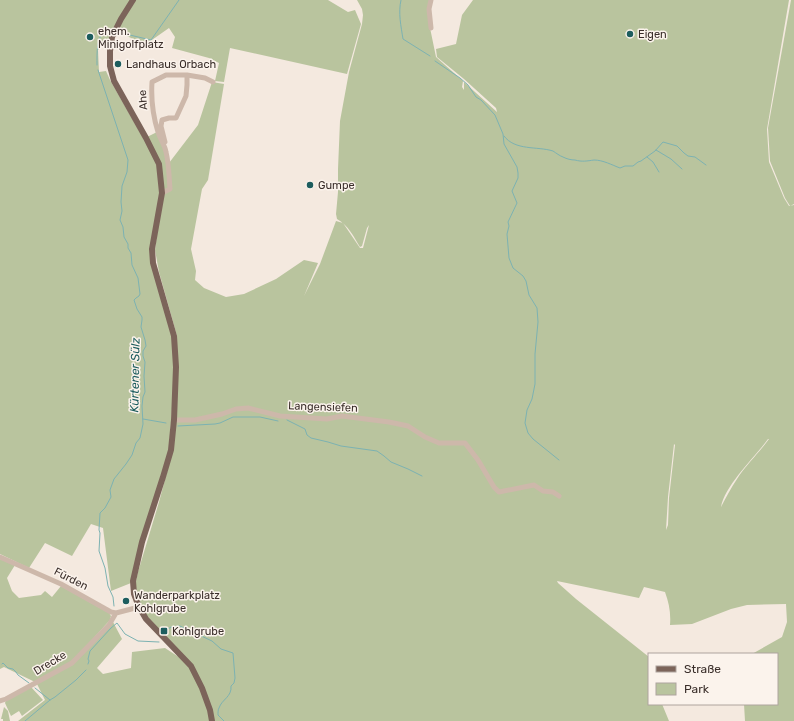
<svg xmlns="http://www.w3.org/2000/svg" width="794" height="721" viewBox="0 0 794 721" font-family="Rubik,sans-serif">
<rect width="100%" height="100%" fill="#f4e9df"/>
<path fill="#b9c49e" fill-rule="evenodd" d="M0,0h131l-20,36 -13,14 1,22 7,-1 4,9 48,84 3,29 -10,56 22,87 2,31 -6,83 -38,133 -20,8 -8,-63 -12,-4 -19,32 -27,-13 -16,25 -29,-14z
M135,0h193l20,12 7,-2 6,14 -14,50 -117,-26 -6,34 -9,-1 4,-18 -10,-5 -37,-10 3,-11 -6,-9 -20,14 -7,1 -26,-12z
M357,0h73l-1,23 7,34 27,24 -1,6 2,3v-8l33,30 -1,-4 -32,-29 -27,-22 -1,-8 20,-5 6,-29 11,-15h316l-22,129 2,33 15,36 5,8 5,-1v516h-49l-1,-17h33v-50h-25l30,-17 5,-15 -1,-18 -39,1 -16,4 -39,15 -22,1c1,-12 -1,-22 -5,-33l-21,-5 -5,11 -82,-17 1,2 18,16 73,58v47h13l7,17h-651l27,-21 -8,-16 33,-19 43,-43 9,17 -25,29 6,6 28,-6 1,-16 33,-4 26,17 -43,-47 -7,-10 -5,-13v-14l2,-9 21,-70 14,-52 2,-30 20,1 54,-14 -54,12h-20l2,-83 -18,-64 -4,-22 7,-56 8,-4 -1,-27 29,-38 14,-43 12,2 -16,96 -6,9 -11,60 5,22 -1,9 9,8 22,9 18,-3 32,-15 28,-19 14,3 -14,33 16,-32 16,-43 7,2 17,25h3l6,-23 -2,3 -5,18 -2,1c-6,-10 -12,-22 -23,-28l-1,-5 2,-22v-23l2,-48 9,-49 13,-48 1,-9 -1,-6zM768,439h1c-10,14 -23,26 -32,40 -6,9 -11,18 -16,28 4,-22 34,-50 47,-68zM674,444l1,1 -6,53 -1,27 -2,5 2,-33z
M791,0h3v204l-4,2 -5,-8 -15,-37 -2,-33z
M157,132l8,19 4,38 -4,3 -3,-12 -15,-43z
M0,559l15,6 -8,13 5,13 7,7 22,-3 4,-4 7,6 9,-11 48,27 2,3 -1,4 -39,43 -36,19 -31,-15 -4,2z
M31,687l12,13 -21,16 -3,-5 -8,5 -6,-13 1,-3z
M4,707l4,4 2,10h-7v-2h-2z"/>
<g fill="none" stroke-linecap="round" stroke-linejoin="round">
<path stroke="#7cb2b2" stroke-width="1" d="M401,0c-3,13 0,26 2,39l27,17
M117,32l34,8 28,-40
M435,61l25,17 8,7 8,12 5,3 14,15 8,19 1,10 13,23 1,6v5l-6,13 5,12 -9,19 1,4 -2,8 2,24 4,10 10,8 3,5 3,14 8,13 1,14 -3,32v30l-3,15 -5,11 -2,13 3,10 5,6 26,21
M97,65c0,-12 -1,-28 9,-36l6,2
M98,70l30,90 -1,12 -5,14 -1,16 1,9 -2,9 3,7 1,10 4,7v4l3,5 1,12 6,13 2,16 -1,2 -3,2 -2,2 3,9 5,8v3l-1,7 4,13 1,6 -3,5v5l2,6 -1,14 1,16 -2,5 -1,9 1,18 -3,14 -4,5 -4,12 -6,9 -12,15 -4,11 1,7 -6,11 -5,5 -1,17 1,3 -1,18 6,17 3,18 5,11 1,9
M504,136c11,15 33,10 49,15 3,2 7,5 10,6 4,2 8,3 12,3 7,2 12,1 19,0 9,0 18,5 26,8l5,-2h8l5,-4 3,-1 14,-10 8,-9 14,4 7,7 4,3 7,1 11,8
M656,150l15,9 11,10
M647,157l6,5 6,10
M143,419l23,4
M287,420l18,9 2,6 4,3 17,4 13,4 36,5 7,5 7,6 17,7 14,7
M178,426l37,-2 5,-1 13,-6h27l18,4
M168,629l3,-2 9,-1 32,15 9,8 12,4 2,25 -1,5 -3,3c1,11 -9,13 -12,22 -1,1 -1,5 -1,7l6,6
M2,664l1,-1 5,5 5,1 3,3 2,3 11,8
M88,664l1,-3 -1,-2 2,-8 21,-23 6,-5 8,11 13,7 21,1
M35,688l15,12
M25,721l25,-21 5,-3 21,-17 10,-10"/>
<path stroke="#cdb8aa" stroke-width="5" d="M431,28l-2,-19 2,-9
M165,142l-4,-16 1,-6 7,-2h7l10,-22 1,-11v-10
M162,193l8,-4c-1,-12 -1,-25 -4,-37 -1,-7 -6,-13 -8,-20 -5,-16 -7,-34 -6,-50l14,-7h21l18,3 8,4
M174,420h21l27,-6 14,-5 12,-1 32,8 47,3 15,-3 47,6 19,4 17,11 14,6h26l13,17 16,27 5,5 35,-7 9,6 10,1 6,4
M0,557l61,27 50,28 5,1 23,-6
M0,701l6,-2 66,-36 37,-38 7,-12"/>
<path stroke="#7c645a" stroke-width="6" d="M133,0l-12,19 -9,18 -2,14v15l4,15 32,57 13,26 3,29 -10,56 1,14 21,73 2,31 -2,53 -3,30 -8,27 -21,65 -9,39 1,13 5,13 7,12 45,47 11,22 8,22 2,11"/>
</g>
<g fill="#1d5d5e" stroke="#fbf3ec" stroke-width="1.5">
<circle cx="630" cy="34" r="4"/>
<circle cx="90" cy="37" r="4"/>
<circle cx="118" cy="64" r="4"/>
<circle cx="310" cy="185" r="4"/>
<circle cx="126" cy="601" r="4"/>
<rect x="160" y="627" width="8" height="8" rx="2"/>
</g>
<g text-anchor="middle" dominant-baseline="central" stroke-width="3" stroke-linejoin="round" paint-order="stroke">
<g font-size="11" fill="#3a2e2a" stroke="#fbf3ec" text-anchor="start">
<text x="98" y="31">ehem.<tspan x="98" dy="13">Minigolfplatz</tspan></text>
<text x="638" y="34">Eigen</text>
<text x="126" y="64">Landhaus Orbach</text>
<text x="318" y="185">Gumpe</text>
<text x="134" y="595">Wanderparkplatz<tspan x="134" dy="13">Kohlgrube</tspan></text>
<text x="172" y="631">Kohlgrube</text>
</g>
<g font-size="11" fill="#3a2e2a" stroke="#fbf3ec">
<text transform="translate(143 100) rotate(-94)">Ahe</text>
<text transform="translate(323 407) rotate(2)">Langensiefen</text>
<text transform="translate(71 579) rotate(27)">Fürden</text>
<text transform="translate(50 663) rotate(-31)">Drecke</text>
</g>
<g font-size="12" font-style="italic" fill="#1d5d5e" stroke="#fbf3ec">
<text transform="translate(135 375) rotate(-89)">Kürtener Sülz</text>
</g>
</g>
<rect x="648" y="653" width="130" height="52" fill="#fbf3ec" stroke="#aea49e"/>
<rect x="656" y="666" width="20" height="6" fill="#7c645a" stroke="#aea49e"/>
<text x="684" y="673" font-size="12" fill="#3a2e2a">Straße</text>
<rect x="656" y="683" width="20" height="12" fill="#b9c49e" stroke="#aea49e"/>
<text x="684" y="693" font-size="12" fill="#3a2e2a">Park</text>
</svg>
